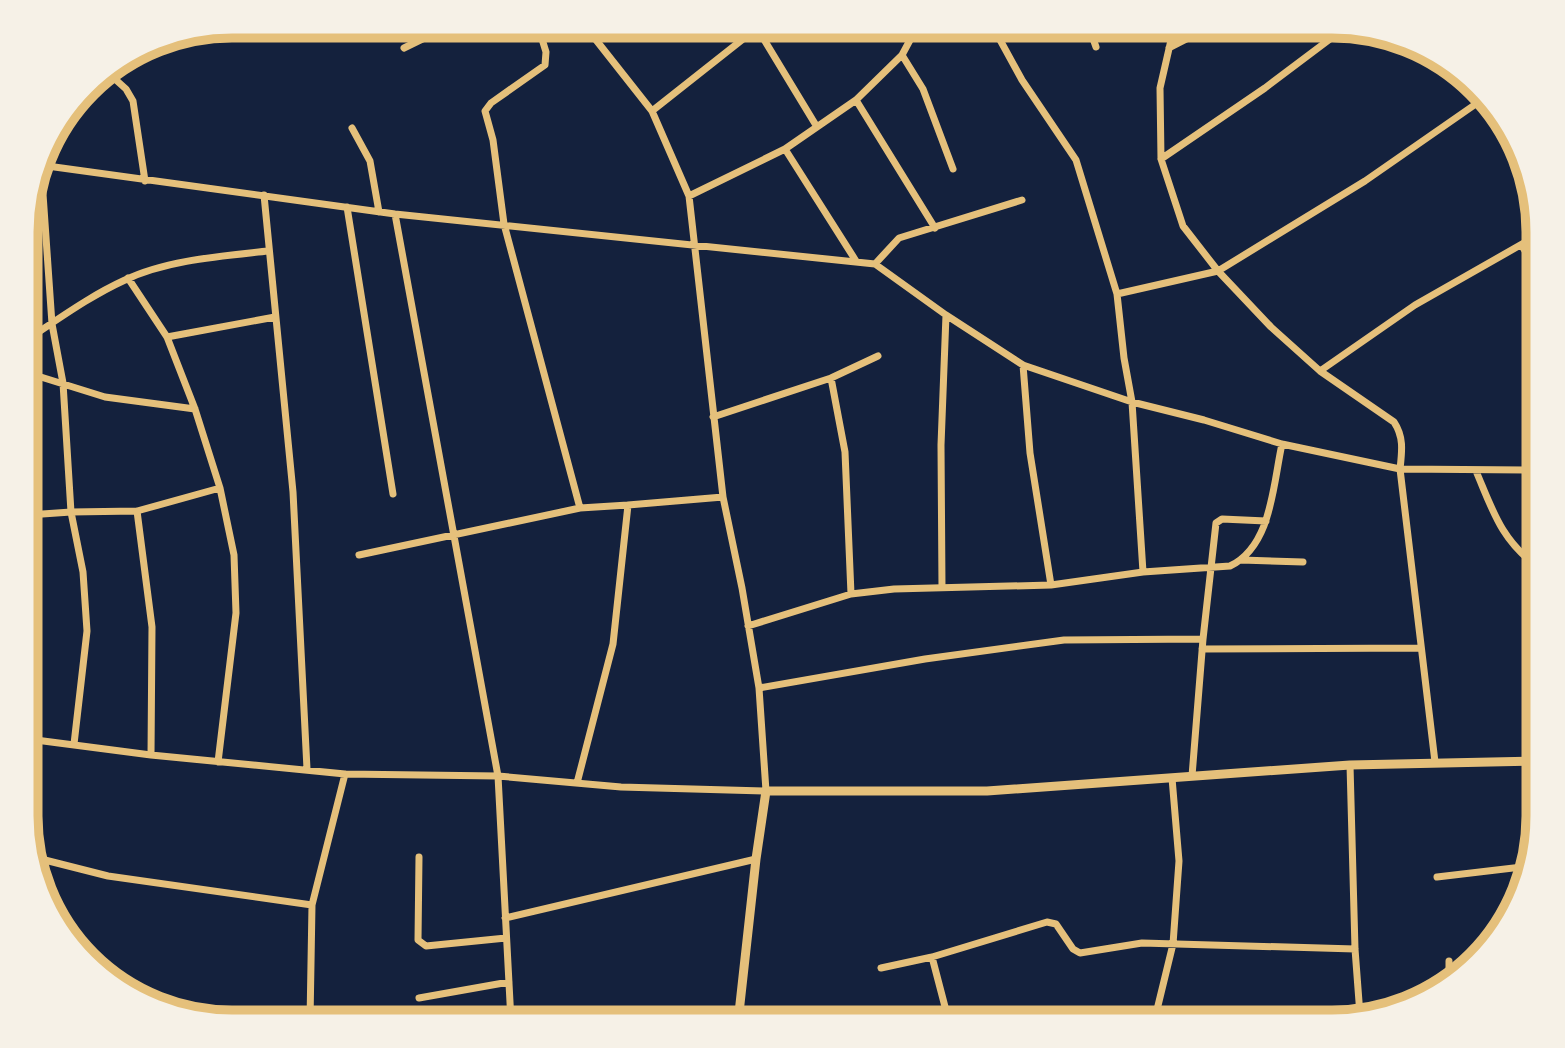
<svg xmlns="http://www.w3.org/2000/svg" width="1565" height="1048" viewBox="0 0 1565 1048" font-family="'Archivo Narrow',sans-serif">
<rect width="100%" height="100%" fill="#14213d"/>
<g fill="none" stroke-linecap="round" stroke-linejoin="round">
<path stroke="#e5c07b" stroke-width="7" d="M900,27l8,13
M993,27l29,53 54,80 41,134 7,64 8,44 11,170
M1089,27l7,20
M1174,27l-14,61 1,71 22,67 35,45 53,56 49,44 74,51c10,15 8,29 6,47l35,293
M404,48l45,-22
M1169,48l41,-21
M902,55l21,34 30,80
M106,71l20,18 7,12 12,80
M856,100l79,128
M652,111l105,-83 60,99
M352,128l18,33 9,51
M785,149l71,112
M1161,159l104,-71 81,-61
M40,165l355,49 480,50 71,51 77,50 109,37 72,18 78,24 118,25 138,1
M41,165l11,159 11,59 8,129 12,60 4,59 -13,113
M264,195l29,297 14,277
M689,196l96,-47 71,-49 46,-45 15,-28
M347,207l46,287
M395,214l103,562 13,245
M1522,246l16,25
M875,264l24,-26 123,-38
M128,278l39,59 28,72 25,79 14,67 2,58 -18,149
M1117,294l101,-23 147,-90 118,-82
M167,337l108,-20
M28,339c32,-21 62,-43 97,-59 41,-20 98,-24 143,-29
M1023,365l7,88 21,132
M1320,371l95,-66 123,-70
M28,373l77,24 90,12
M831,378l14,74 6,142
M713,417l118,-39 47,-22
M1476,471c17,40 25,69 62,96
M580,508l48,-3
M137,511l15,116 -1,128
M28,515l43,-3 66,-1 83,-23
M359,555l221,-47 -76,-284 -11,-84 -8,-29 6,-8 54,-38 1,-13 -8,-26
M1241,560l62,2
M942,587l-1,-142 5,-130
M748,626l103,-32 43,-5 157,-4 92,-13 87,-6c42,-20 43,-82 52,-122
M1202,649l219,-1
M759,688l166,-29 139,-19 139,-1
M28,739l123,16 194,19 153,2 123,11 145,4 -7,-103 -17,-100 -19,-91 -34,-301 -37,-85 -67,-85
M1350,765l5,184 5,66
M1192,776l11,-137 13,-116 6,-4 44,2
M577,783l36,-139 15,-139 95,-8
M33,857l75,19 204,29
M419,857l-1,83 8,6 80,-8
M1437,877l94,-11
M505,918l251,-59
M932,957l17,65
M1449,961v19
M881,968l51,-11 115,-35 9,2 17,25 7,4 62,-10 213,6
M419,998l90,-16
M310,1021l2,-116 33,-131
M1154,1022l19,-78 6,-83 -7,-83"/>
<path stroke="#e5c07b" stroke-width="9" d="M738,1022l18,-163 10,-68h221l363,-26 188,-4"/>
</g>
<path d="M0 0H1565V1048H0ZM232 38H1332A194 194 0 0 1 1526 232V816A194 194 0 0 1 1332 1010H232A194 194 0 0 1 38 816V232A194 194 0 0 1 232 38Z" fill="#f6f1e7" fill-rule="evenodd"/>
<path fill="none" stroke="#e5c07b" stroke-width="9" d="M232 38H1332A194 194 0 0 1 1526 232V816A194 194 0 0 1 1332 1010H232A194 194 0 0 1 38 816V232A194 194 0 0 1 232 38Z"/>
</svg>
